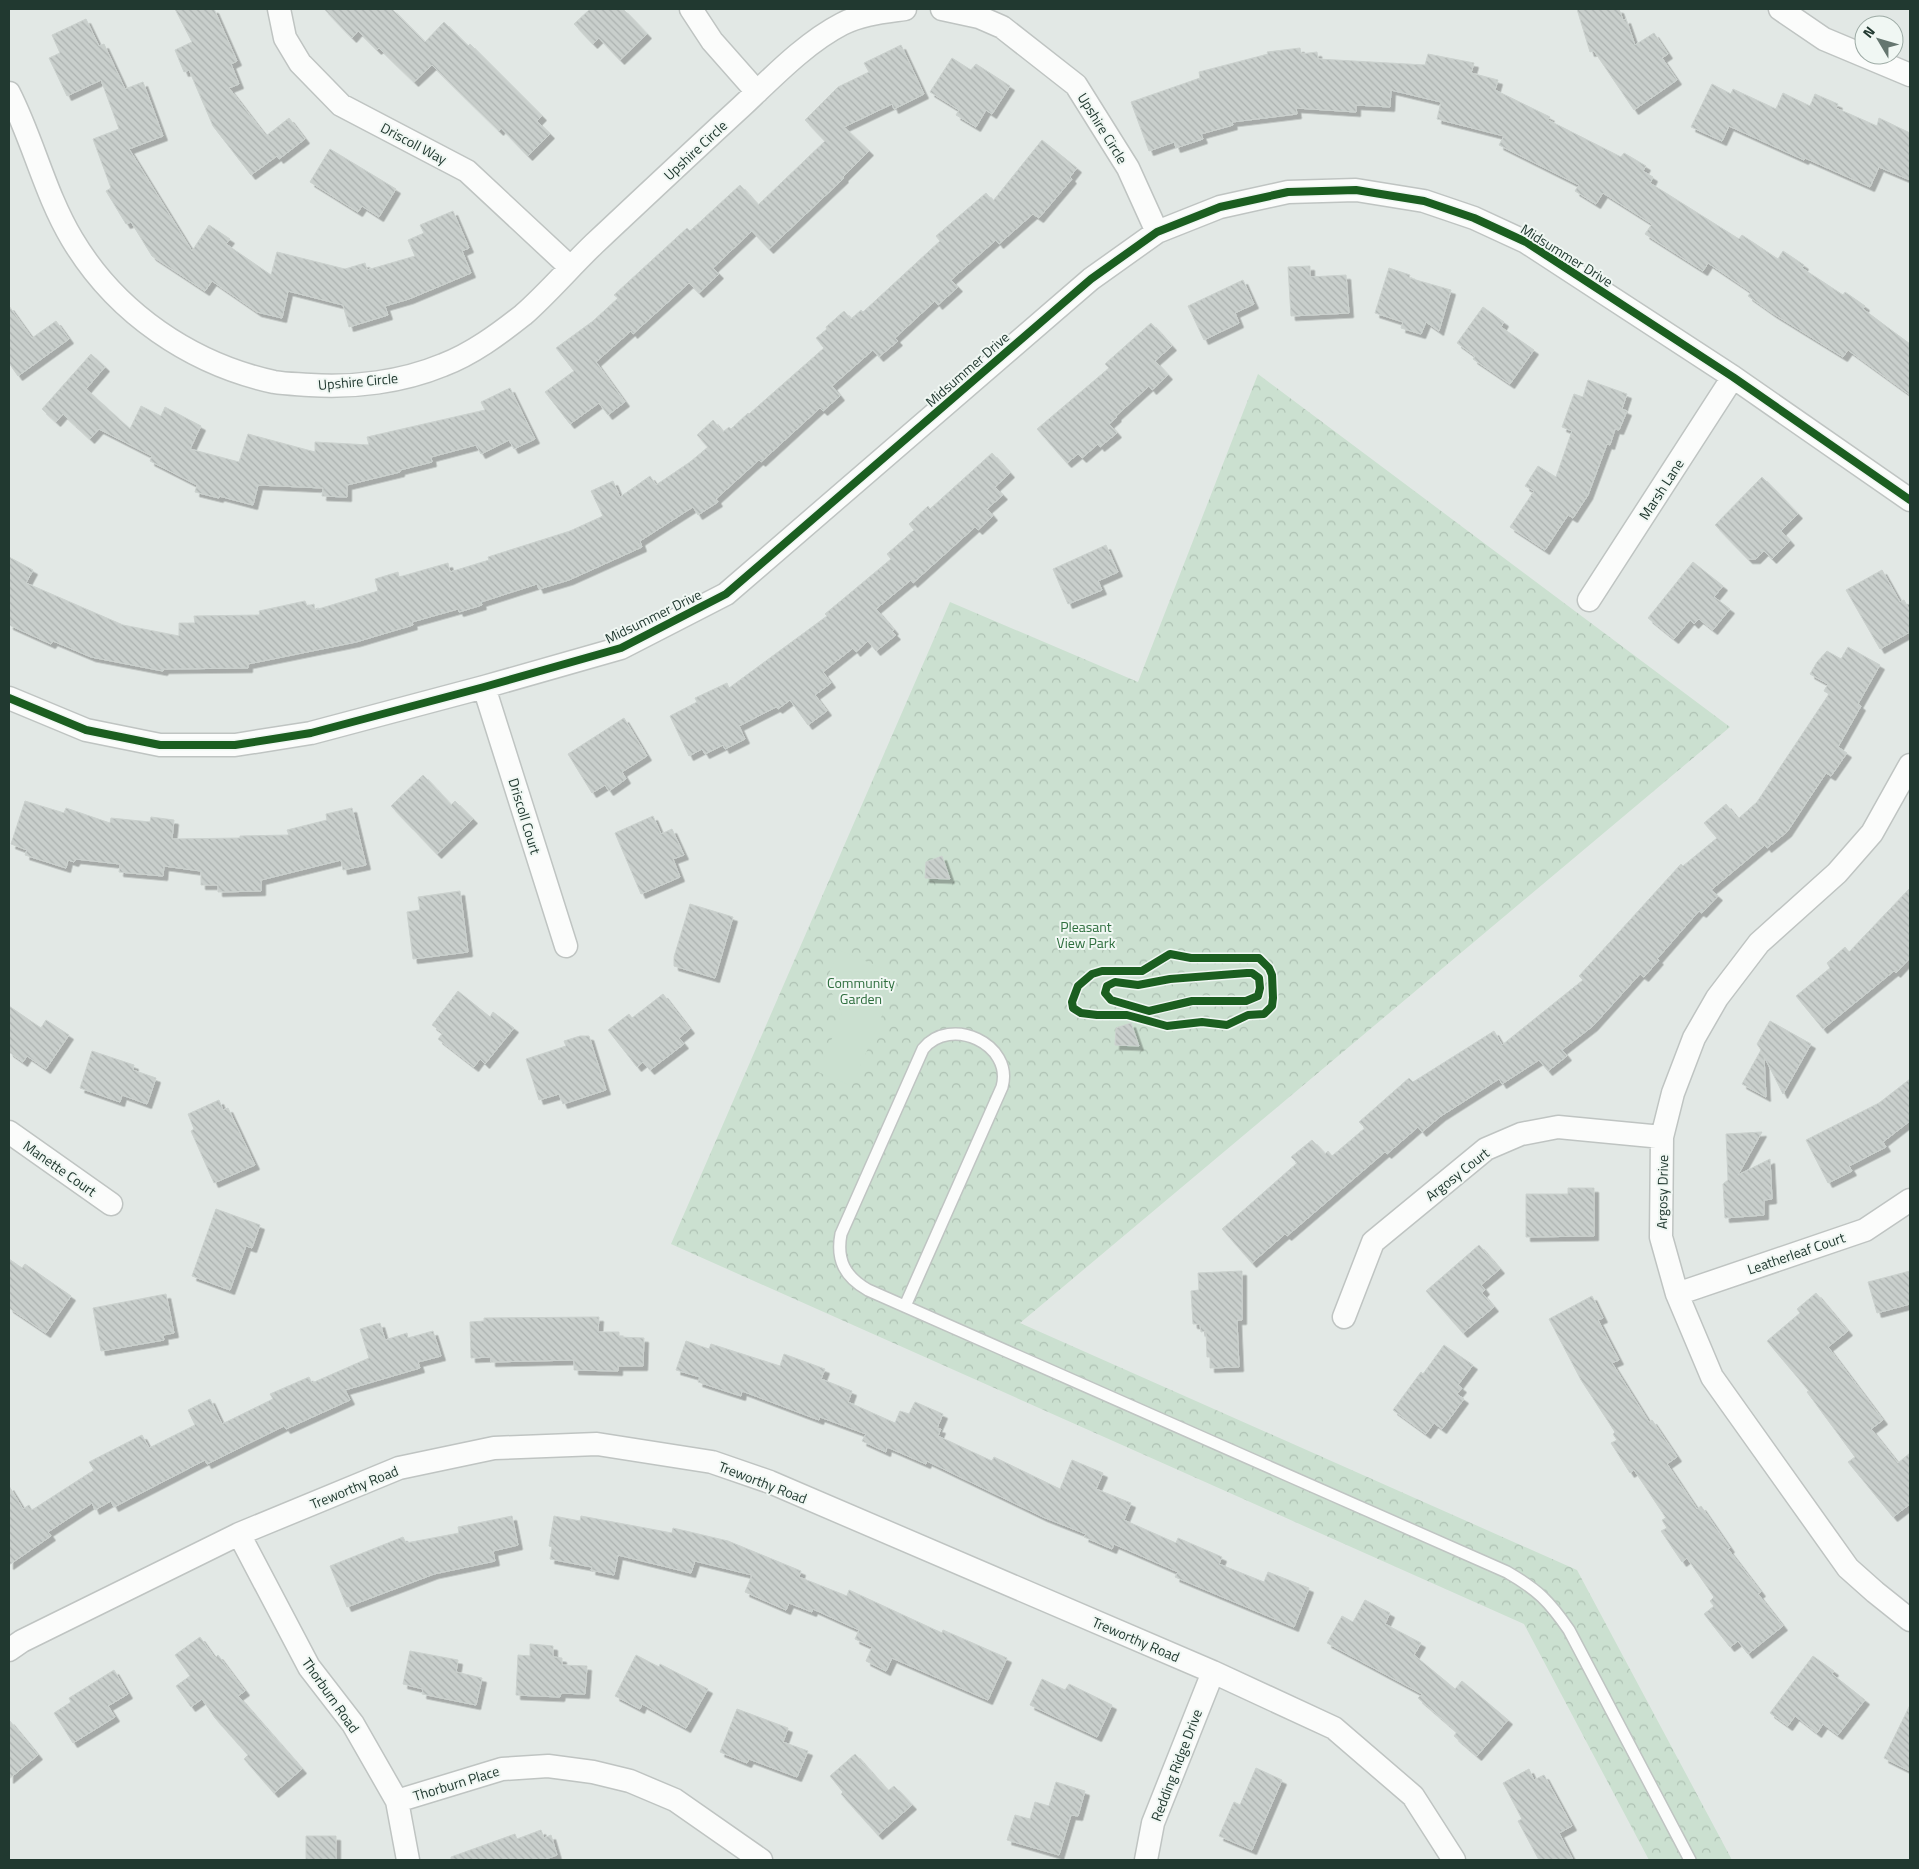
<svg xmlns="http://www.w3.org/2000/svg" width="1919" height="1869" viewBox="0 0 1919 1869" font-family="'Titillium Web',sans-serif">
<defs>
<pattern id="park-crowns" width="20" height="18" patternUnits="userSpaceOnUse" patternTransform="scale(1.25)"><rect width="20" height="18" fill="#cbe0d0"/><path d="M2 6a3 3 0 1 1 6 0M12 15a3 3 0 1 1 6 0" fill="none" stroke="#aec1b3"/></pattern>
<pattern id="building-back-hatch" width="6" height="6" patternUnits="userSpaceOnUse" patternTransform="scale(1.25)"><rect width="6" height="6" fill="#c9cfcc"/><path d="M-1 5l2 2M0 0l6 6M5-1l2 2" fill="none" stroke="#acb2b0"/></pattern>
<filter id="shadow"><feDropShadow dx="4.5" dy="4.5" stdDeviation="0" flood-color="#0004"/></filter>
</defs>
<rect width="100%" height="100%" fill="#e2e8e5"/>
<path fill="url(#park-crowns)" d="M1258,374l472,353 -710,596 557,247 155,290h-83l-125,-236 -853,-380 279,-642 188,80z"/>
<path fill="#cbe0d0" d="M839,950l60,25 -47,111 -34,-14 24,-58 -16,-33z"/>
<path fill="url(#building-back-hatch)" stroke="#cbd1ce" filter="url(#shadow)" d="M175,9h39l23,52 -6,3 8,20 -10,4 37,48 23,-18 16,21 -26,20 -2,-3 -26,19 -38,-49 -24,-56 -5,2 -9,-22 17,-8z
M324,9h68l33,33 19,-20 24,24 2,-2 72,72 -5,5 13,13 -22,22 -27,-28 -2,3 -67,-66 -18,17 -35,-34 -2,2 -19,-19 -6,7z
M590,9h33l24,25 -27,26 -21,-22 -6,6 -19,-20z
M1577,9h42l4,11 3,-1 9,26 19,-12 14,21 -6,4 15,22 -43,30 -40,-59 -4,1z
M86,19l13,27 5,-2 21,45 18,-7 20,54 -34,13 63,102 17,-26 21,14 -4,5 45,31 6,-23 68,17 20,-6 2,7 48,-14 -7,-16 16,-7 -4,-8 33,-14 16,37 -7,3 9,22 -62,26 -24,7 3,9 -39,12 -6,-22 -55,-14 -6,27 -25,-6 -45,-31 -7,10 -53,-35 -21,-34 -5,2 -20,-33 5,-3 -18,-49 26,-10 -18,-49 -34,16 -18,-38 11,-5 -8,-18z
M901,45l23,49 -30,15 -2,-5 -48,23 25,24 -26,26 1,1 -75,71 -17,-18 -39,37 6,6 -20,19 -10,-10 -56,51 -2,-3 -35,31 29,40 -17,13 -9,-12 -29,21 -25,-32 29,-21 -18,-23 37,-27 25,-23 -4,-3 73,-67 3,3 50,-46 18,20 67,-64 -20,-21 33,-33 31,-15 -5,-9z
M1300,48l1,6 16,-2 1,7 107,6 3,-11 46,9 -3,10 27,7 -3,10 55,27 -2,3 73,37 3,-4 22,13 -3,5 10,6 -3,6 89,56 3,-4 36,24 5,-8 21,14 -2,3 41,27 2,-3 20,14 -2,3 47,35v51l-62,-45 -5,7 -71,-44 -24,-17 3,-4 -43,-29 -5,8 -58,-37 7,-10 -49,-31 -7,11 -21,-13 4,-6 -80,-40 5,-9 -67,-17 4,-17 -50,-12 -1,17 -34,-2v7l-60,-4 1,6 -65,8 1,3 -32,9 2,5 -27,9 -2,-6 -25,9 -18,-49 69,-24 -1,-6 69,-18 -1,-2z
M952,58l19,12 5,-6 34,22 -18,28 -6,-4 -10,17 -20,-12 3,-5 -29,-18z
M1712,84l19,10 2,-5 43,20 7,-16 27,13 5,-12 23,10 -2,4 41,18 2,-8 31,15v47l-31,-13 -9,20 -65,-29 -1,2 -75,-34 -7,15 -31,-14z
M1042,140l35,28 -7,9 2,2 -33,39 -6,-4 -34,30 -3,-4 -45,40 7,7 -20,18 -3,-4 -40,37 3,3 -19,16 -6,-7 -41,36 8,10 -17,15 -3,-3 -59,54 -2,-2 -43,39 2,3 -20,13 -5,-8 -53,34 2,6 -73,33 -30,9 -2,-5 -56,18 1,3 -23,7 -1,-3 -46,13 1,3 -57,17 -108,22v4l-84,1 -1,2 -72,-14 -38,-16 -2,3 -42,-19v-68l24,13 -7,13 97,42 56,11v-13h16l-1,-7 66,-1 -1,-4 46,-10 2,5 7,-2 1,6 63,-19 -3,-12 23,-7 1,5 49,-14 2,9 39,-12 -1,-3 82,-26 33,-15 -12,-25 22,-10 7,16 30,-21 6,9 34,-23 18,-15 -11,-12 16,-15 10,12 6,-5 2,2 17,-16 1,1 75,-66 -8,-10 11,-9 -1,-2 18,-16 7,8 10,-9 2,2 77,-71 -4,-5 50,-43 7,8z
M330,149l66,40 -17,28 -17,-11 -4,6 -48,-30z
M1310,266v11l36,-2 3,38 -58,3 -3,-49z
M1389,268l21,7 -1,3 42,12 -12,41 -13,-9 -5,12 -20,-6 2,-6 -28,-9z
M1243,280l11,24 -19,9 4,10 -35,17 -16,-34z
M9,306l23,32 24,-17 13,18 -51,37 -9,-13z
M1483,307l21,15 -3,5 33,23 -24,34 -37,-25 2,-3 -18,-13z
M1151,323l21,23 -17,15 13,14 -16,15 -3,-4 -33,30 1,1 -8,7 8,9 -17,14 -2,-3 -16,14 -4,-4 -11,9 -30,-34 72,-61 -4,-4z
M91,354l14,13 -19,22 44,40 11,-23 20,10 4,-9 36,19 -11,23 49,13 9,-28 67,18v-10l54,3 -2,-8 118,-27 -4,-8 29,-14 25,51 -21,10 -5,-9 -28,14 -5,-9 -45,12 1,5 -32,8v2l-53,13v12l-25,-1 1,-8 -65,-3 -5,20 -34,-9v2l-24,-6 2,-7 -47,-24 2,-5 -53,-27 -9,10 -27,-25 -7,8 -14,-13z
M1588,380l39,14 -5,15 5,2 -8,19 -4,-1 -5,16 -3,-1 -19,51 -15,23 -5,-3 -23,35 -35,-23 24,-36 -9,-5 13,-20 18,11 16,-46 -10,-4 12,-33 9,3z
M992,453l18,20 -15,14 8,8 -16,14 6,7 -15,14 -3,-3 -62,56 -2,-3 -35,29 18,21 -2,1 4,4 -20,16 -8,-10 -12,11 -3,-4 -30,24 8,11 -16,12 12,16 -19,14 -18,-25 -12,9 -2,-2 -37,19 6,13 -20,10 -2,-4 -18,9 -3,-5 -13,7 -19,-40 27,-14 -2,-4 32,-15 2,5 98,-72 -2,-2 66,-55 -4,-5 27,-24 -5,-6 19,-18 2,3z
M1762,477l36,37 -17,17 9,10 -18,18 -8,-8 -8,8h-8l-33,-34z
M1106,545l12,27 -20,9 4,9 -34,14 -15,-35z
M1693,562l30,24 -9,11 16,12 -17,21 -14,-11 -5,5 -4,-4 -16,19 -26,-21z
M1882,570l18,32 4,-2 6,11v21l-30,17 -34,-59z
M1848,647l32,18 -22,39 3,2 -23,41 9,6 -16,23 -5,-3 -39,59 -20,16 -2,-3 -54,45 7,6 -16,17 -3,-2 -42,48 2,1 -15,17 -4,-3 -47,52 -31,24 5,6 -19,15 -9,-11 -37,24 -3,-5 -58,37 -19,16 -4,-5 -31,27 -2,-2 -98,84 -2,-2 -33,29 -30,-34 75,-66 -6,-6 21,-17 13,14 3,-3 4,5 33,-28 -6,-6 50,-44 4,4 81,-51 8,14 81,-65 -4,-4 102,-112 2,2 34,-28 -13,-15 22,-19 12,15 19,-17 72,-108 -5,-3 4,-7 -18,-10 7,-12 10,-11 14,8z
M624,718l23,38 -25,16 4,7 -17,12 -4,-6 -13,8 -24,-39z
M423,775l28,30 4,-4 18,18 -36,35 -46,-48z
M25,801l39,12 2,-5 44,15 1,-5 39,4 1,-5 23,3 -2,19 68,-1v-2l49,-1 -2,-5 40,-10 -1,-6 26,-6 14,57 -23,5 -2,-10 -80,20v11l-43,1v-7h-17v-14l-37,-5 -1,10 -44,-4 1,-8 -44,-5 -2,3 -6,-2 -2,8 -41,-13 2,-5 -16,-6z
M653,816l8,18 11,-5 12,26 -11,4 7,18 -39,17 -26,-61z
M942,856l8,23 -25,-1 1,-16z
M1910,888v70l-14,15 -2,-2 -71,58 -27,-33 34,-28 -3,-5 18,-16 4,5z
M460,891l8,61 -55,7 -6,-47 13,-2 -2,-13z
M690,904l43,13 -18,61 -41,-12v-9z
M458,991l32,26 3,-5 21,16 -29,36 -5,-5 -6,8 -36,-28 5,-6 -11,-8z
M663,994l27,35 -11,9 5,6 -34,26 -7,-8 -6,5 -29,-37 21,-16 3,4z
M9,1006l32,22 5,-8 23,15 -23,34 -19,-13 -4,6 -14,-10z
M1770,1021l41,23 -28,50 -19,-38 2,41 -24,-13 19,-34 -4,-6z
M1131,1023l8,23 -24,-1 1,-17z
M580,1036h9l17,54 -43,14 -4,-10 -20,6 -13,-41 40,-13 -2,-5z
M92,1051l42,14 -1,5 23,8 -9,26 -25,-9 -2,7 -40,-14z
M1910,1079v42l-27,21 3,5 -37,19 3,5 -24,12 -22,-43 73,-37z
M219,1100l4,10 5,-2 27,57 -41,18 -23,-52 3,-2 -6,-15z
M1762,1132l-24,43 32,-16 2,40 -8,1v15l-39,3 -2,-34 5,-4 -2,-46z
M1568,1188h26v48l-68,1v-43h42z
M216,1209l44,16 -8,23 -6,-2 -16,44 -38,-14z
M1479,1245l21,24 -19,16 4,5 -3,3 12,14 -31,26 -37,-42z
M9,1259l13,9 3,-4 46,32 -25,37 -37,-25z
M1242,1271v49h-5l2,47 -29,1v-11h-3l-1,-26 -5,1 -1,-8h-7l-2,-33 8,-1 -1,-17z
M1910,1271v33l-33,9 -9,-31z
M1816,1293l32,38 -20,16 55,73 -12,9 27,34 12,-10v51l-17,13 -45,-55 7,-5 -48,-65 2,-1 -42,-50 33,-28 -3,-4z
M166,1294l8,39 -11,2 1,5 -63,11 -8,-43z
M1592,1296l11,22 -5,2 21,40 -7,3 37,59 3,-2 25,37 -10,7 30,45 4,-3 29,42 -2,1 33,43 -3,2 25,32 -35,28 -10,-13 -8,6 -26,-33 10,-8 -4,-5 4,-4 -27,-39 -5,4 -21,-31 6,-3 -5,-8 4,-2 -32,-48 -4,3 -19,-30 6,-3 -4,-6 2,-2 -34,-52 -32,-61z
M599,1317l-1,15h21v5l25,1 -1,28h-25v5l-44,-1v-10l-83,2v-5l-20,1 -1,-36 14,-1v-3z
M380,1323l5,17 22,-7 1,5 25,-7 8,25 -23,6 2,6 -75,22 5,10 -64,29 -2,-3 -77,38 -2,-4 -91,47 -3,-6 -16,9 -3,-7 -44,29 3,4 -42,29v-79l14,23 6,-4 3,5 62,-40 -5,-8 53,-27 7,13 46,-23 -7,-15 22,-11 12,25 51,-25 -3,-5 39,-17 3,6 57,-25 -9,-29z
M686,1341l23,8 2,-5 69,22 4,-12 41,15 -4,10 31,12 -4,11 47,21 5,-12 9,3 6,-12 28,12 -6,14 4,1 -3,7 54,25 2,-4 66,32 12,-29 31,13 -7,16 35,14 -7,17 52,23 2,-5 44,19 -3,7 45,18 4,-10 41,16 -15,39 -119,-50 3,-5 -64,-28 -2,5 -28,-12 2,-3 -43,-17 -116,-56 -1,3 -39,-17 -1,5 -24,-11 4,-7 -46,-17 -1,3 -77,-29 -1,5 -43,-14 2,-5 -24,-7z
M1444,1345l29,20 -15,20 4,3 -5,6 7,5 -22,30 -8,-6 -8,11 -33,-24 28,-38 2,2z
M512,1516l6,29 -25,6 2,10 -61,13 -87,33 -17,-41 73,-29 3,6 53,-10 -1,-6z
M554,1516l26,5 1,-5 91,17 1,-5 55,13 73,30 -2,6 48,19 2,-6 93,43 1,-3 64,28 -19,42 -96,-42 -6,13 -20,-10 6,-14 -17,-8 4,-9 -46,-21 -1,3 -23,-9 -3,7 -41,-18 7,-17 -57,-14 -4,12 -73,-18 -4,20 -23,-5 1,-3 -42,-8 2,-12 -3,-1z
M1365,1600l25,13 -5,11 36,19 -7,12 41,34 7,-8 46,39 -31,36 -23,-20 3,-4 -39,-34 4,-4 -95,-51 15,-27 11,6z
M200,1637l15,21 3,-3 27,36 -7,5 64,73 -28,24 -30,-34 4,-4 -33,-37 -13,-19 -11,8 -15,-21 14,-10 -15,-21z
M530,1644l23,2v11l9,1v7l25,1 -2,28 -24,-1 -1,4 -44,-2 2,-40 12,1z
M410,1651l48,9 -2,12 26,6 -6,27 -54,-11 1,-5 -20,-5z
M636,1655l23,12 1,-3 48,25 -22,39 -44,-24 -2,5 -25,-13z
M1813,1656l21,15 -2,3 33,26 -27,35 -15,-11 -6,9 -22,-17 -7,10 -18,-13z
M114,1670l14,24 -20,12 7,11 -42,26 -19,-30 17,-11 -2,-4z
M1042,1679l23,11 4,-6 43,21 -15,32 -67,-32z
M1910,1705v66l-26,-13z
M737,1709l51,19 -5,14 25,9 -11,26 -48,-18 -2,4 -27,-11z
M9,1720l29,35 -29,24z
M855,1754l33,37 6,-5 18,19 -34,30 -37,-41 2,-2 -13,-16z
M1256,1768l26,12 -30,70 -33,-14 15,-34 6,3z
M1529,1769l5,11 10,-5 28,51 -13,7 14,27h-34l-21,-39 4,-2 -19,-36z
M1056,1782l29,9 -7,25 -7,-1 -12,40 -52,-15 8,-25 15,4 5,-17 14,4z
M541,1830l3,8 7,-3 6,20 -14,5h-92v-3l64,-23 2,5z
M306,1836h30v24h-30z"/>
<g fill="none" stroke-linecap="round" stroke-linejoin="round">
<defs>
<path id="service" d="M905,1306l97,-219c12,-43 -52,-72 -79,-38l-82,185c-5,26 4,43 27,56l639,282c31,18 42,29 62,58l121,230"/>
<path id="minor" d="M279,9l6,29 15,25 41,42 126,66 103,96
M691,9l21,32 45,51
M942,9l37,8 23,10 74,58 52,83 29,64
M1780,9l44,30 86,36
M9,93c24,47 36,101 63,146 44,74 119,125 202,143 12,2 24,2 36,3 43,3 92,-3 133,-20 29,-11 56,-31 80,-50 25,-22 47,-48 71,-71 49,-46 98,-92 147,-137 30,-28 64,-64 101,-83 19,-10 42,-12 63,-15
M1589,600l144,-223
M484,687l82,259
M9,698l77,32 74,15h75l76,-12 173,-46 137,-39 105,-54 365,-315 66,-47 63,-25 68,-15 68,-2 68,11 50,17 52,24 207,135 177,123
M1910,765l-38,68 -35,40 -78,70 -42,55 -23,40 -21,55 -11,44 -1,100 16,57 35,83 136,191 27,24 35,28
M9,1132l102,72
M1677,1294l188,-64 45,-30
M1344,1317l29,-75 113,-93 35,-15 37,-7 104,10
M239,1534l70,133 44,57 44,77 11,59
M9,1650l13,-9 217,-107 160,-66 95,-20 103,-4 115,18 58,20 443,190 121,56 79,68 41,64
M397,1801l105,-32 46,-3 45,6 37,9 45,19 86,60
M1146,1860l7,-37 60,-151"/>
</defs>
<use href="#service" stroke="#bfc4c2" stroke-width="14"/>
<use href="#minor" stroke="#bfc4c2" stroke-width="25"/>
<use href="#service" stroke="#fbfcfb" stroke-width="11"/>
<use href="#minor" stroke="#fbfcfb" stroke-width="22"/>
<defs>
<path id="cycleway" d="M9,698l77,32 74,15h75l76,-12 173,-46 137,-39 105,-54 365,-315 66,-47 63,-25 68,-15 68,-2 68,11 50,17 52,24 207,135 177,123
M1170,954l21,4h68l10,10 3,7 1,23 -1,8 -8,8 -16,1 -21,10 -25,-3 -35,4 -40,-11h-30l-16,-2 -8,-5 -1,-6 6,-16 14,-12 10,-3h40z
M1247,973h5l7,5 1,10 -2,8 -12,5h-54l-43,10 -38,-11 -6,-7 2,-7 8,-4 23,3 32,-6z"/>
</defs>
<use href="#cycleway" stroke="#f0f7f3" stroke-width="11"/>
<use href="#cycleway" stroke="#1b5e20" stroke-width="8"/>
</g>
<g text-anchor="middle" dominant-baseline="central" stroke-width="4" stroke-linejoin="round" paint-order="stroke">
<g font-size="14" fill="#213930" stroke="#f0f7f3">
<text transform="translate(1103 128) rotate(58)">Upshire Circle</text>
<text transform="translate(414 143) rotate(28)">Driscoll Way</text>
<text transform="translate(695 150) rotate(-43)">Upshire Circle</text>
<text transform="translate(1567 255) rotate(32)">Midsummer Drive</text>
<text transform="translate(967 369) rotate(-41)">Midsummer Drive</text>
<text transform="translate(358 381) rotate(-5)">Upshire Circle</text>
<text transform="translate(1661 489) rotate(-57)">Marsh Lane</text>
<text transform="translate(653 616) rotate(-26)">Midsummer Drive</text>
<text transform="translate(525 816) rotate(73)">Driscoll Court</text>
<text transform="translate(60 1168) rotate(35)">Manette Court</text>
<text transform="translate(1457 1174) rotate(-38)">Argosy Court</text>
<text transform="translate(1662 1192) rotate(-89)">Argosy Drive</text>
<text transform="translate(1796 1253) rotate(-19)">Leatherleaf Court</text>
<text transform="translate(763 1482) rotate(21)">Treworthy Road</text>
<text transform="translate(354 1487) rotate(-22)">Treworthy Road</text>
<text transform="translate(1136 1639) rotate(23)">Treworthy Road</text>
<text transform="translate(331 1695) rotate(55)">Thorburn Road</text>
<text transform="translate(1176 1765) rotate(-69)">Redding Ridge Drive</text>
<text transform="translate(456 1783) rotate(-17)">Thorburn Place</text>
</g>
<g font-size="14" fill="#2e6e3e" stroke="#f0f7f3">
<text x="1086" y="926">Pleasant<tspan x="1086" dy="16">View Park</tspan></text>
<text x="861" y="982">Community<tspan x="861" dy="16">Garden</tspan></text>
</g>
</g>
<rect width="1919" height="1869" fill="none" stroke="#213930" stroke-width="20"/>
<g transform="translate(1879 40) rotate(308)"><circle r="24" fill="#f0f7f3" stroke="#9daba5"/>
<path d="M0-4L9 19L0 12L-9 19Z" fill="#65766f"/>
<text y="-8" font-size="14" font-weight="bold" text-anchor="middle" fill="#213930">N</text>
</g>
</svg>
